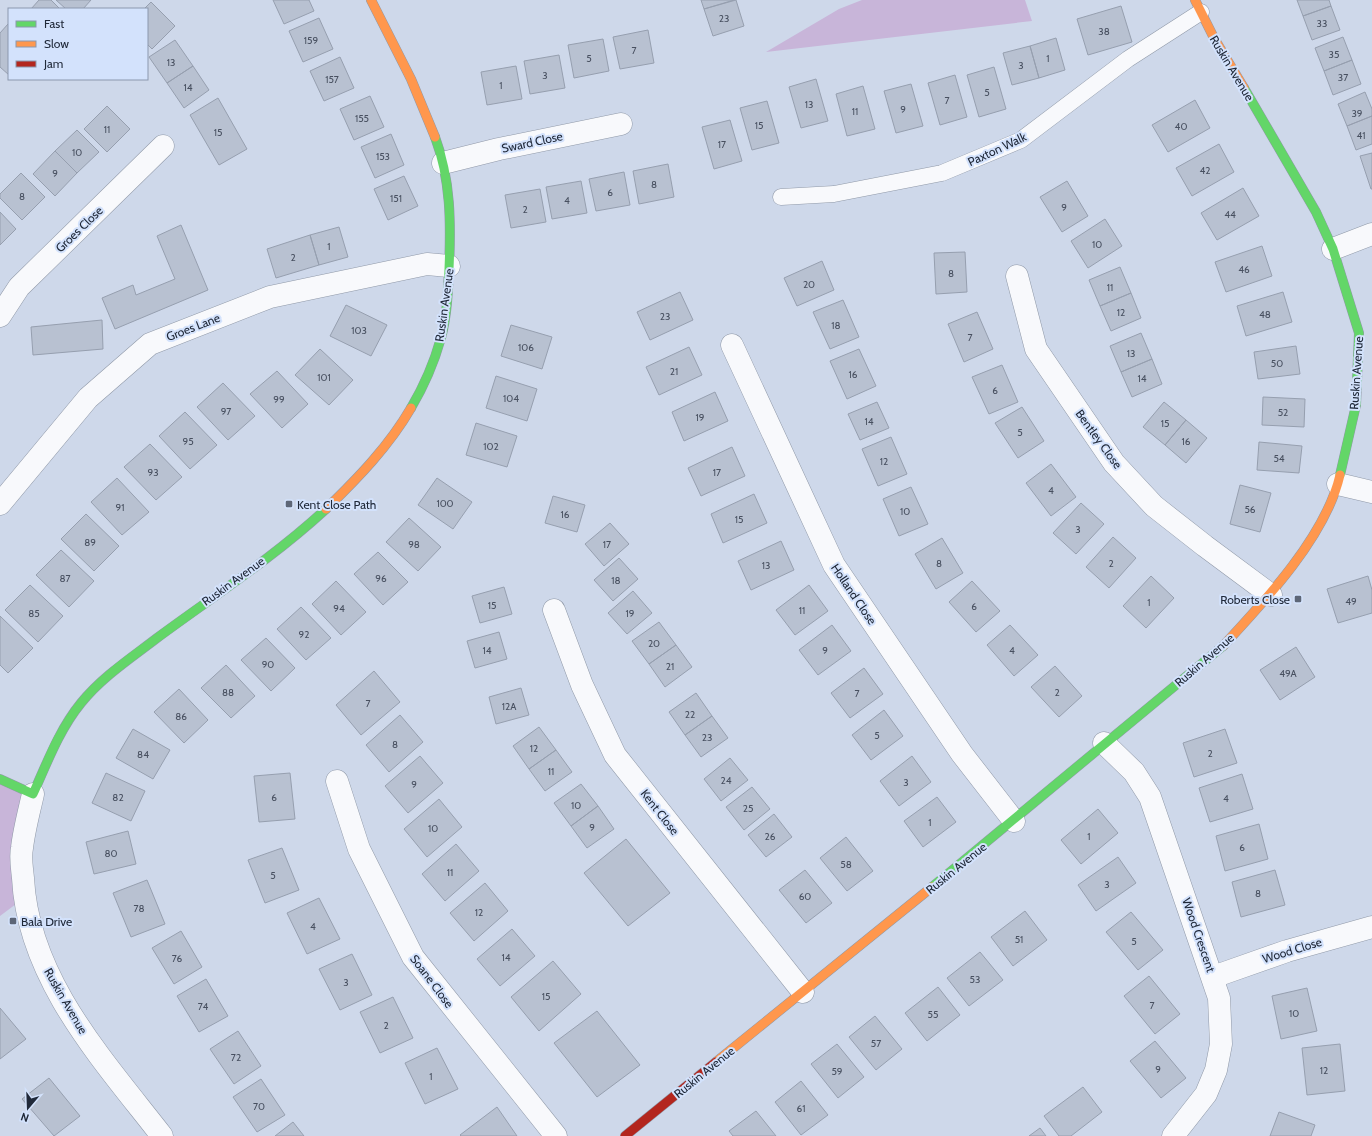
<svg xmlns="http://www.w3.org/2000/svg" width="1372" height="1136" viewBox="0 0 1372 1136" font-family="Cabin,sans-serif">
<rect width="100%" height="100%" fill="#ced8ea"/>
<path fill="#c8b5d9" d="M862,0h163l7,21 -266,31 73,-43z
M0,779l33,15 -9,104 -24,18z"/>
<path fill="#b8c1d1" stroke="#969faf" d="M39,0h12l9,9h-29z
M56,0h35l-8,9h-17z
M273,0h36l5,11 -30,13z
M701,0h33l-30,9z
M736,0l8,26 -31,10 -9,-27z
M1297,0h32l2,6 -28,10z
M151,2l24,24 -23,23 -5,-5v-35h-3z
M1121,6l11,36 -44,13 -11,-36z
M1331,6l9,24 -28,10 -9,-24z
M319,18l14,31 -30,13 -14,-31z
M8,24l1,1v50l-9,-8v-34z
M648,30l6,33 -34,6 -7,-32z
M1343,37l9,23 -28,11 -9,-23z
M1056,38l9,32 -26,8 -9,-32z
M603,39l6,32 -35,7 -6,-33z
M175,40l18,26 -26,17 -18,-26z
M1030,46l9,32 -27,7 -9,-32z
M559,55l6,33 -35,6 -6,-33z
M340,57l14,31 -30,13 -14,-30z
M1352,60l9,24 -28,11 -9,-24z
M193,66l16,24 -25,18 -17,-25z
M516,66l6,33 -35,6 -6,-33z
M994,67l12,42 -27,8 -12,-42z
M955,75l12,42 -27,8 -12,-42z
M816,79l12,42 -27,7 -12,-41z
M911,84l12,42 -27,7 -12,-42z
M863,86l12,43 -28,7 -11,-42z
M1365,92l7,17v7l-25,10 -9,-22z
M370,96l14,31 -30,13 -14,-31z
M218,98l29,51 -28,16 -29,-50z
M1195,100l15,28 -42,24 -16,-27z
M767,101l12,42 -27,7 -12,-42z
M107,106l23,23 -23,23 -23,-23z
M1372,116v28l-16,6 -9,-24z
M730,120l12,41 -28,8 -12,-42z
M77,130l22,22 -22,21 -22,-22z
M391,134l13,31 -29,13 -14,-31z
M1219,144l15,28 -42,24 -16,-28z
M55,151l22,22 -22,23 -22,-22z
M1372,153v36h-1l-11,-33z
M668,164l6,33 -35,7 -6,-33z
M624,172l6,33 -34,6 -7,-32z
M21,173l24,24 -23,23 -22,-22v-4z
M404,176l14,30 -30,14 -14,-31z
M581,181l6,32 -35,6 -6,-32z
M1067,181l21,35 -26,16 -22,-35z
M1243,188l16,28 -42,24 -16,-27z
M540,189l6,33 -35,6 -6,-33z
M0,212l16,17 -16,16z
M1105,219l17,27 -34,22 -17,-27z
M181,225l27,65 -93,39 -13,-31 31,-13 3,10 39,-16 -18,-43z
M339,227l9,30 -29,8 -9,-30z
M310,235l9,30 -43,13 -9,-29z
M1262,246l10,30 -46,16 -11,-30z
M965,252l2,40 -31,2 -2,-41z
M822,261l12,29 -37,16 -13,-28z
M1120,267l11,26 -31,13 -11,-26z
M680,292l13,28 -43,20 -13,-28z
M1283,292l9,30 -46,14 -9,-30z
M1131,293l10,25 -30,13 -11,-25z
M843,300l16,37 -29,12 -17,-37z
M346,305l41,20 -16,31 -41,-20z
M977,312l16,37 -29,13 -16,-38z
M102,320l1,29 -70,6 -2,-28z
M511,325l41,12 -10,32 -41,-13z
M1141,333l11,26 -31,13 -11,-26z
M1296,346l4,28 -42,5 -4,-27z
M689,347l13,28 -43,20 -13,-28z
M320,349l33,31 -24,25 -34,-30z
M859,349l17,37 -29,13 -17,-38z
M1152,359l10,25 -30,13 -11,-25z
M1002,365l16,37 -29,12 -17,-37z
M277,371l31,33 -26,24 -32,-34z
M496,376l41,13 -10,32 -41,-13z
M223,383l32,33 -27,24 -31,-33z
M715,392l13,29 -44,20 -12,-29z
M1263,397l42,2 -1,28 -42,-2z
M877,402l12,26 -29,12 -12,-26z
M1164,402l22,18 -21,25 -22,-18z
M1022,407l22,34 -26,17 -23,-35z
M185,412l32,33 -27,24 -31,-33z
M1186,420l21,18 -21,25 -21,-18z
M476,423l41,13 -10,31 -41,-12z
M891,437l16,37 -29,12 -16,-37z
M1259,442l43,4 -3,27 -42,-3z
M150,444l32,33 -26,23 -32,-33z
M732,447l13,29 -44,20 -13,-28z
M1051,464l25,33 -25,19 -25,-33z
M117,478l32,34 -27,23 -31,-33z
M437,478l35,24 -19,27 -35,-24z
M1240,485l31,8 -11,39 -30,-8z
M911,487l17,37 -29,12 -16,-37z
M754,494l13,29 -44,20 -12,-29z
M553,496l32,9 -8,27 -32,-9z
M1081,503l23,21 -28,30 -23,-21z
M86,514l33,32 -25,25 -33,-32z
M409,518l32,29 -23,24 -32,-29z
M610,523l19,21 -25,22 -19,-22z
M1113,537l23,21 -27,30 -23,-21z
M942,538l21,35 -27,16 -21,-35z
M781,541l13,29 -43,20 -13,-29z
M61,550l33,31 -25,26 -33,-32z
M378,552l30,30 -25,23 -29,-31z
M619,558l19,21 -25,22 -19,-21z
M1151,576l23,22 -28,30 -23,-22z
M1368,576l4,14v23l-34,10 -11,-34z
M336,581l30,31 -25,23 -29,-31z
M972,581l28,30 -24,21 -27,-30z
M30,585l33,31 -25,26 -33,-32z
M809,585l19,26 -33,24 -19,-25z
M504,587l8,27 -32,9 -8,-27z
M633,591l19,22 -25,21 -19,-21z
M301,607l30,31 -25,22 -29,-31z
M0,616l33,32 -25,25 -8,-8z
M659,622l17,23 -27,19 -17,-23z
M832,625l19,26 -33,24 -19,-25z
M1010,625l28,30 -24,21 -27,-31z
M499,632l8,27 -32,9 -8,-27z
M266,638l29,30 -24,23 -30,-31z
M676,645l16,22 -27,20 -16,-23z
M1296,647l19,30 -35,23 -20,-30z
M226,665l29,31 -24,22 -30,-30z
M1055,666l27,30 -23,21 -28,-30z
M864,668l19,26 -33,24 -19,-25z
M374,671l26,31 -39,33 -25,-30z
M521,688l8,27 -33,9 -7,-27z
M179,689l29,31 -24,23 -30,-31z
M696,693l16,23 -27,19 -16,-23z
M884,710l19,26 -32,24 -19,-25z
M400,715l23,27 -34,30 -23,-27z
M712,716l16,22 -27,19 -16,-22z
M539,727l17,23 -27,19 -16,-23z
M133,729l37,21 -17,29 -37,-21z
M1225,729l12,34 -43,14 -11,-34z
M556,750l16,22 -27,19 -16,-22z
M420,756l23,27 -35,30 -23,-27z
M912,756l19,26 -32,24 -19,-25z
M730,758l18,22 -27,21 -17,-22z
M106,773l39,18 -14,30 -39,-18z
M290,773l5,46 -36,3 -5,-46z
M1242,774l11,35 -43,13 -11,-34z
M581,784l17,22 -27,20 -17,-23z
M752,787l18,22 -26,21 -18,-23z
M937,797l19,25 -33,25 -19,-26z
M439,799l23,28 -35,30 -23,-28z
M598,806l16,23 -27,19 -16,-22z
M1098,809l20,24 -37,31 -20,-24z
M774,814l18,23 -26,20 -18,-22z
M1259,824l9,35 -43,12 -9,-35z
M128,831l8,33 -42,10 -8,-32z
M846,837l27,34 -26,20 -27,-33z
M626,839l44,54 -42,33 -44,-53z
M456,844l23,27 -34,30 -23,-27z
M282,848l17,42 -34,13 -17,-43z
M1118,857l18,26 -40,28 -18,-26z
M805,870l27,33 -26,20 -27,-33z
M1275,870l10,35 -44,12 -9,-35z
M147,880l18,44 -34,13 -18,-44z
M485,883l23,28 -34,30 -24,-28z
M319,898l21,41 -33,15 -20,-41z
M1025,911l22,29 -34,26 -22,-29z
M1131,912l32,38 -25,20 -32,-38z
M512,929l23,27 -35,30 -23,-27z
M181,931l21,36 -28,17 -22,-36z
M980,952l23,28 -34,26 -22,-28z
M352,954l20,41 -32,15 -21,-41z
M553,961l28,33 -42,37 -28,-34z
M1149,976l31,38 -25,20 -31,-38z
M206,979l22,37 -29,16 -22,-36z
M938,987l22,28 -33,26 -22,-28z
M1307,988l10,43 -36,8 -9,-43z
M393,997l20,41 -33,15 -20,-41z
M0,1008l26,31 -26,20z
M597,1011l43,54 -43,32 -43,-54z
M875,1016l27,33 -26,21 -27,-33z
M238,1031l23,35 -27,18 -24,-35z
M1155,1041l31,37 -25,20 -31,-37z
M837,1044l27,33 -26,21 -27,-34z
M1340,1044l5,47 -38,4 -5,-47z
M437,1048l21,41 -33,15 -20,-41z
M49,1078l31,38 -26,20 -32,-37z
M261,1079l24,36 -28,17 -24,-35z
M801,1081l27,34 -27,20 -26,-33z
M1083,1087l19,25 -31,24h-12l-15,-20z
M497,1107l20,29h-56l-1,-1z
M756,1111l20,25h-43l-4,-5z
M1279,1112l36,13 -4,11h-41z
M293,1122l11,14h-29z
M1040,1128l6,8h-17z"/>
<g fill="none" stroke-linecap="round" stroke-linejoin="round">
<defs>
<path id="lane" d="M781,197l53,-3 108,-21 79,-33 107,-81 73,-47"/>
<path id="street" d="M443,163l56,-14 122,-25
M1333,249l39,-15
M1017,276l19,73 78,114 40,43 51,40 66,49
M0,316l19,-29 144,-141
M732,345l102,220 128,189 52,67
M1338,484l34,8
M0,504l88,-106 62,-54 120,-47 157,-33 22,2
M554,610l28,75 33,70 188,237
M1104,743l30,29 16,25 69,201 2,46 -5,26 -10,24 -33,42
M337,781l22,68 54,108 143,179
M33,794c-4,18 -9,36 -11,54 -2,9 0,20 1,30 5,101 80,182 139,258
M1213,977l74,-26 85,-24"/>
<path id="fast" d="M1244,88l72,124 17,37 26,84 -3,72 -16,70
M411,408c13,-22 23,-45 30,-70 6,-22 7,-46 8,-69 2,-46 2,-89 -14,-132
M0,779l33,15c14,-31 26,-64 48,-91 21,-26 50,-45 76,-65 57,-42 117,-81 169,-129
M932,887l291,-241"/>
<path id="slow" d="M371,0l40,79 24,58
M1195,0l19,38 30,50
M326,509c32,-31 63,-63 85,-101
M1223,646c42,-45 103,-110 117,-171
M716,1062l216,-175"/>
<path id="jam" d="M625,1136l91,-74"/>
</defs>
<use href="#lane" stroke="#9099a8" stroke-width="17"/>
<use href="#street" stroke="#9099a8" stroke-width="23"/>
<use href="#fast" stroke="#9099a8" stroke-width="10"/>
<use href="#slow" stroke="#9099a8" stroke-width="10"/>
<use href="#jam" stroke="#9099a8" stroke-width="10"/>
<use href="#lane" stroke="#f8f9fc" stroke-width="16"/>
<use href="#street" stroke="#f8f9fc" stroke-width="22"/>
<use href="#fast" stroke="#63d668" stroke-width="9"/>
<use href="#slow" stroke="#ff974d" stroke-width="9"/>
<use href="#jam" stroke="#b3261e" stroke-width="9"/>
</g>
<g fill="#5d6677" stroke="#d3e2fc" stroke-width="1.5">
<rect x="285" y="500" width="8" height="8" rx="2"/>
<rect x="1294" y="595" width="8" height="8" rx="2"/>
<rect x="9" y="917" width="8" height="8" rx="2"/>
</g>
<g text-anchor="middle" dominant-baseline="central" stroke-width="4" stroke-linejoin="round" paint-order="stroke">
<g font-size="10" fill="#485060">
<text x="724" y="18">23</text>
<text x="1322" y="23">33</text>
<text x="1104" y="31">38</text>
<text x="311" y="40">159</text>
<text x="634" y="50">7</text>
<text x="1334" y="54">35</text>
<text x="589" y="58">5</text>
<text x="1048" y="58">1</text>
<text x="171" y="62">13</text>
<text x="1021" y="65">3</text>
<text x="545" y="75">3</text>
<text x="1343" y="77">37</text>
<text x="332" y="79">157</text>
<text x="501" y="85">1</text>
<text x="188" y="87">14</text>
<text x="987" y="92">5</text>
<text x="947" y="100">7</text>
<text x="809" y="104">13</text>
<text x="903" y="109">9</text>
<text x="855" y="111">11</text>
<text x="1357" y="113">39</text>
<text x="362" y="118">155</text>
<text x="759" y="125">15</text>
<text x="1181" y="126">40</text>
<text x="107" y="129">11</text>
<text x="218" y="132">15</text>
<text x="1361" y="135">41</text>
<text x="722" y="144">17</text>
<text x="77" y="152">10</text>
<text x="383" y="156">153</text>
<text x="1205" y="170">42</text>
<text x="55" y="173">9</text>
<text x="654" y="184">8</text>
<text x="610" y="192">6</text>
<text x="22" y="196">8</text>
<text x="396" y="198">151</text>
<text x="567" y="200">4</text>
<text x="1064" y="207">9</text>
<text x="525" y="209">2</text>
<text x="1230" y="214">44</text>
<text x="1097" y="244">10</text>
<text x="329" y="246">1</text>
<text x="293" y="257">2</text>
<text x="1244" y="269">46</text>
<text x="951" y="273">8</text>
<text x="809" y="284">20</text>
<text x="1110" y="287">11</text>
<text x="1121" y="312">12</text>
<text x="1265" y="314">48</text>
<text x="665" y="316">23</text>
<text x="836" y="325">18</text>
<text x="359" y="330">103</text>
<text x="970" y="337">7</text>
<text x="526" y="347">106</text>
<text x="1131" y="353">13</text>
<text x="1277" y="363">50</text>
<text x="674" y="371">21</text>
<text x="853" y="374">16</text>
<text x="324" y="377">101</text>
<text x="1142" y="378">14</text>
<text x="995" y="390">6</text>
<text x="511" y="398">104</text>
<text x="279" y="399">99</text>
<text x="226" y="411">97</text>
<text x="1283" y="412">52</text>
<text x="700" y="417">19</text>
<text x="869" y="421">14</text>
<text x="1165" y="423">15</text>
<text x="1020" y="432">5</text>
<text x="188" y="441">95</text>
<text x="1186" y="441">16</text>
<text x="491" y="446">102</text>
<text x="1279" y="458">54</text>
<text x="884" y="461">12</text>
<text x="153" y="472">93</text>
<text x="717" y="472">17</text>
<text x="1051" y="490">4</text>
<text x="445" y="503">100</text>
<text x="120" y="507">91</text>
<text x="1250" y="509">56</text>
<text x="905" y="511">10</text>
<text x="565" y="514">16</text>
<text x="739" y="519">15</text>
<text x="1078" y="529">3</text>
<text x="90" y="542">89</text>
<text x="414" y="544">98</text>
<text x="607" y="544">17</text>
<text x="939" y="563">8</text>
<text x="1111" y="563">2</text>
<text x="766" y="565">13</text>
<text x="65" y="578">87</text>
<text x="381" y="578">96</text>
<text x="616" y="580">18</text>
<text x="1351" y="601">49</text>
<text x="1149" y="602">1</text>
<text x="492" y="605">15</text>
<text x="974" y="606">6</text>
<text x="339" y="608">94</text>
<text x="802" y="610">11</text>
<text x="34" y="613">85</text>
<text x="630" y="613">19</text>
<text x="304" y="634">92</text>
<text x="654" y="643">20</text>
<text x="487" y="650">14</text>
<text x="825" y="650">9</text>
<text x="1012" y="650">4</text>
<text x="268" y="664">90</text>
<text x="670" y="666">21</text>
<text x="1288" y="673">49A</text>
<text x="228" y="692">88</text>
<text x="1057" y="692">2</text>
<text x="857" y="693">7</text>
<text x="368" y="703">7</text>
<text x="509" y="706">12A</text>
<text x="690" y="714">22</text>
<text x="181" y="716">86</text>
<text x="877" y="735">5</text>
<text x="707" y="737">23</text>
<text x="395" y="744">8</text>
<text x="534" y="748">12</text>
<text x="1210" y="753">2</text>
<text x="143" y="754">84</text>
<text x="551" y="771">11</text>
<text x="726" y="780">24</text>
<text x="906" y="782">3</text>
<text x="414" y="784">9</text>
<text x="118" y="797">82</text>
<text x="274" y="797">6</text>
<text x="1226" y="798">4</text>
<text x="576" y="805">10</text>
<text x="748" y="808">25</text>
<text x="930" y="822">1</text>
<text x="592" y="827">9</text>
<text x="433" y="828">10</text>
<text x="770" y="836">26</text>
<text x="1089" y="836">1</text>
<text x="1242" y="847">6</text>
<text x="111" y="853">80</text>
<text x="846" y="864">58</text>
<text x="450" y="872">11</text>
<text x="273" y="875">5</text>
<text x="1107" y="884">3</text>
<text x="1258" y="893">8</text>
<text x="805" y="896">60</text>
<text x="139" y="908">78</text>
<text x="479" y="912">12</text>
<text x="313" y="926">4</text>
<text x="1019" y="939">51</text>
<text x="1134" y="941">5</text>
<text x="506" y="957">14</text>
<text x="177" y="958">76</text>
<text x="975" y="979">53</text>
<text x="346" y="982">3</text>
<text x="546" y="996">15</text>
<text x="1152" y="1005">7</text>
<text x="203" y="1006">74</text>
<text x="1294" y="1013">10</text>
<text x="933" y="1014">55</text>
<text x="386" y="1025">2</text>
<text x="876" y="1043">57</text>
<text x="236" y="1057">72</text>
<text x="1158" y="1069">9</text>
<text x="1324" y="1070">12</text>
<text x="837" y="1071">59</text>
<text x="431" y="1076">1</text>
<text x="259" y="1106">70</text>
<text x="801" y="1108">61</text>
</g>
<g font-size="12" fill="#202939" stroke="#d3e2fc">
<text transform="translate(1232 68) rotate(59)">Ruskin Avenue</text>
<text transform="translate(532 142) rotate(-12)">Sward Close</text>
<text transform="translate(997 149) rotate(-25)">Paxton Walk</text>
<text transform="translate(79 229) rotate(-44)">Groes Close</text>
<text transform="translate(444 305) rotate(-82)">Ruskin Avenue</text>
<text transform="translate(193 327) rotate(-21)">Groes Lane</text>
<text transform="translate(1356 373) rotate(-86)">Ruskin Avenue</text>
<text transform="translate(1099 439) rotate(54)">Bentley Close</text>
<text transform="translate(233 581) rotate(-36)">Ruskin Avenue</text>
<text transform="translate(854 594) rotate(56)">Holland Close</text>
<text transform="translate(1204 660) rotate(-41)">Ruskin Avenue</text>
<text transform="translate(660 812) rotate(52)">Kent Close</text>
<text transform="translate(956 868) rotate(-39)">Ruskin Avenue</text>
<text transform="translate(1199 935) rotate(71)">Wood Crescent</text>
<text transform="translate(1292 950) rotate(-17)">Wood Close</text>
<text transform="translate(432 981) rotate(53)">Soane Close</text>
<text transform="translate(66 1001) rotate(60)">Ruskin Avenue</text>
<text transform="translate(704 1072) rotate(-39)">Ruskin Avenue</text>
</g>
<g font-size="12" fill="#202939" stroke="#d3e2fc" text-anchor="start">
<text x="297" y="504">Kent Close Path</text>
<text x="1290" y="599" text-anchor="end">Roberts Close</text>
<text x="21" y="921">Bala Drive</text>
</g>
</g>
<rect x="8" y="8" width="140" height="72" fill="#d3e2fc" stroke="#8b98ae"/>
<rect x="16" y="21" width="20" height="6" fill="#63d668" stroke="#8b98ae"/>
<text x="44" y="28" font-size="12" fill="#202939">Fast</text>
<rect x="16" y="41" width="20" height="6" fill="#ff974d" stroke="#8b98ae"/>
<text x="44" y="48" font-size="12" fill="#202939">Slow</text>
<rect x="16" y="61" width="20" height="6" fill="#b3261e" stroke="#8b98ae"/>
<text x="44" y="68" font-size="12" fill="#202939">Jam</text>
<g transform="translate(28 1108) rotate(199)" stroke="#d3e2fc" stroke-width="3" paint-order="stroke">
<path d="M0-3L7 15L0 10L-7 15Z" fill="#202939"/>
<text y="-6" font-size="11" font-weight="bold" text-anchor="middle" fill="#202939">N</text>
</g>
</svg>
